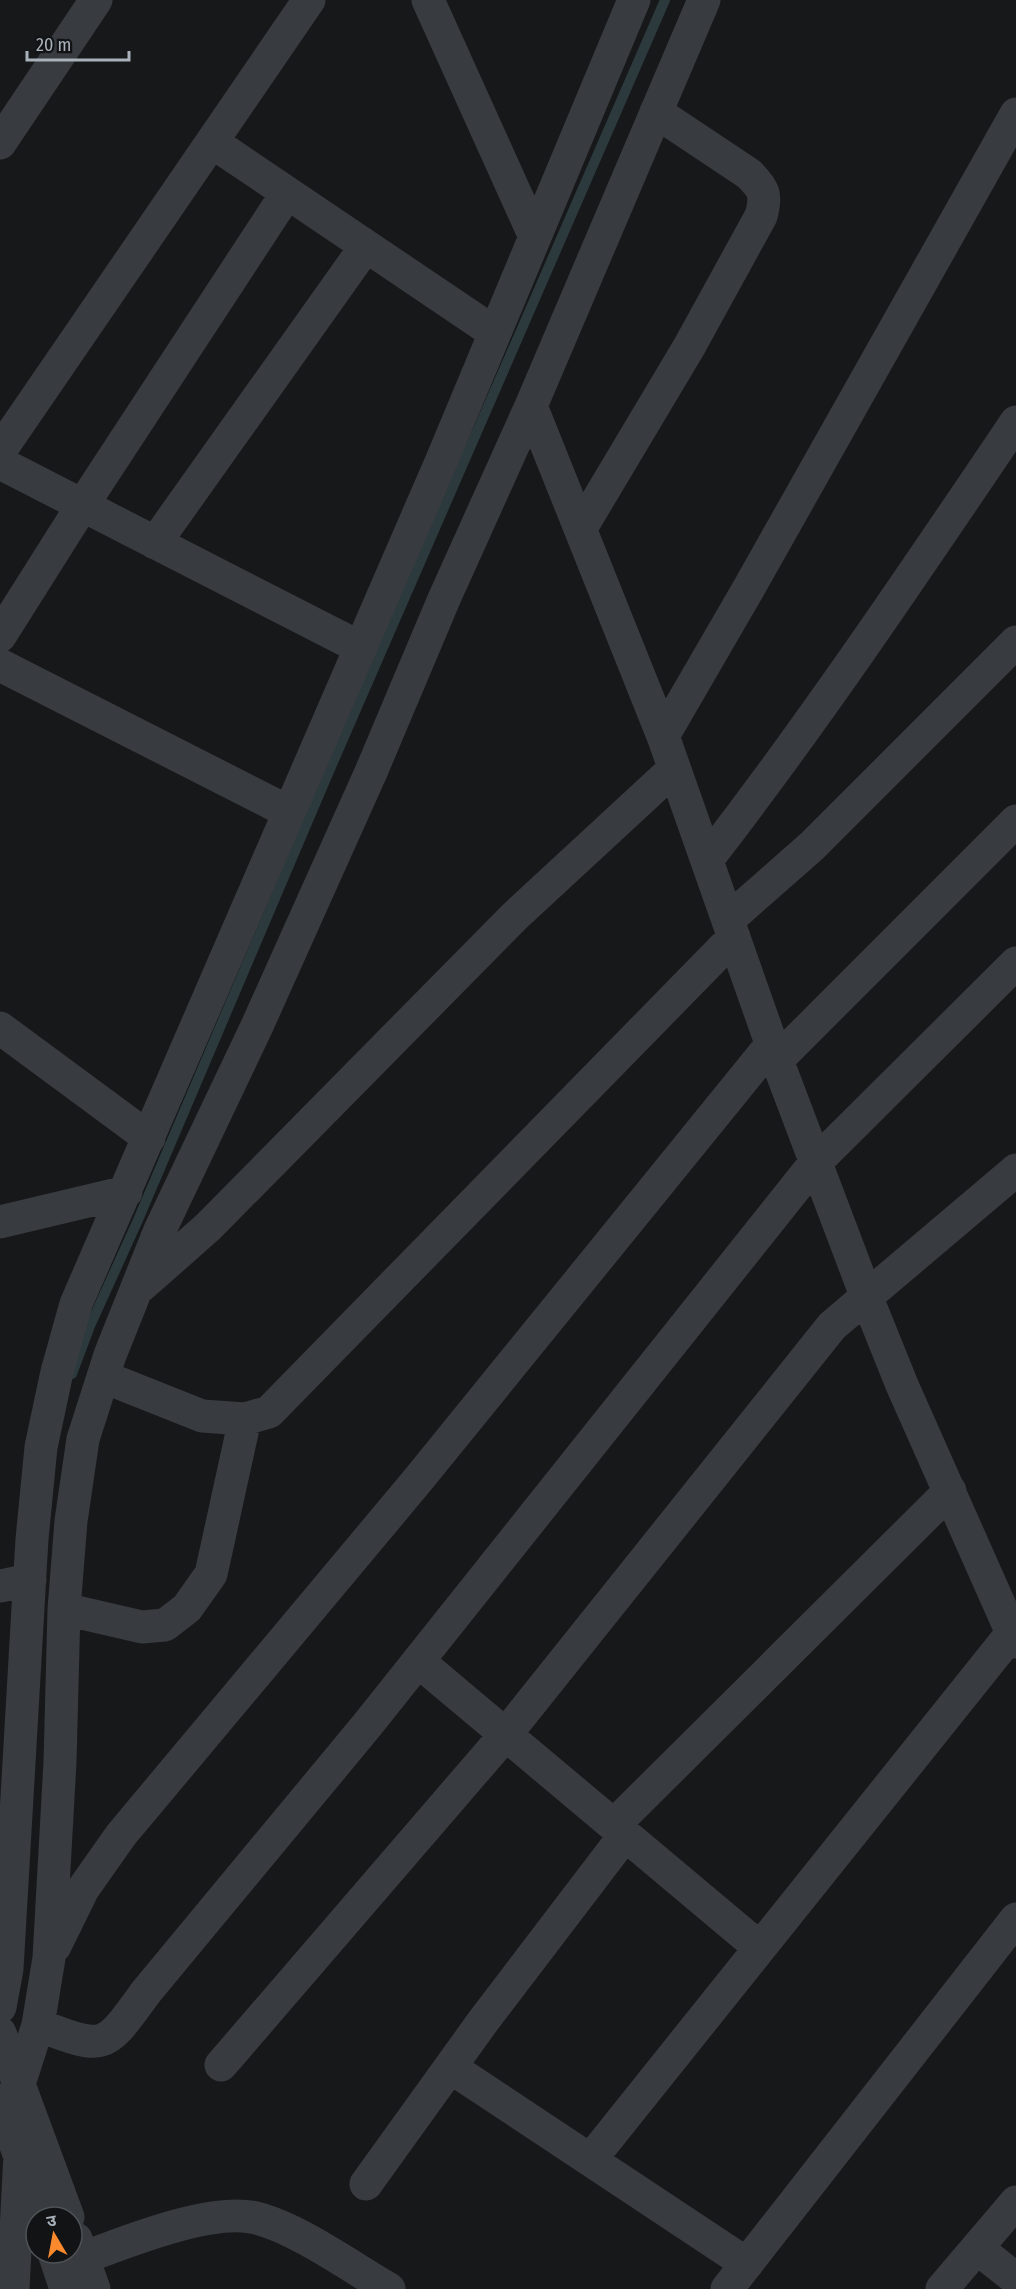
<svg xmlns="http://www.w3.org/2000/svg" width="1016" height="2289" viewBox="0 0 1016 2289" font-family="'Fira Sans Condensed','Noto Sans Devanagari',sans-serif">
<rect width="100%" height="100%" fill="#17181a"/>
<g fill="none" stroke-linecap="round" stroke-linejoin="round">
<path stroke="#2c3a3e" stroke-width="10" d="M72,1374l18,-48 48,-106 189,-444 338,-776"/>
<path stroke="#383b3f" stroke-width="33" d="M428,0l107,237
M212,142l283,191
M0,143l96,-143
M531,406l132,330 114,324 90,238 35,87 114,257
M0,451l309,-451
M0,463l361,185
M581,528l108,-181 72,-131c6,-21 3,-27 -12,-42l-93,-62
M155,543l211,-297
M0,636l82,-130 205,-313
M0,665l289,147
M663,736l87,-150 266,-472
M707,860c109,-141 209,-290 309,-438
M728,920l84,-74 204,-204
M0,1028l149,110
M777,1060l239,-239
M0,1222l126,-30
M140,1287l68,-60 306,-310 160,-148
M104,1377l98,39 43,3 24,-7 465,-475
M0,1586l30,-6
M64,1609l78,18 23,-2 22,-17 24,-34 34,-155
M418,1661l342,287
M614,1825l336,-334
M55,1946l28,-57 38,-54 296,-354 354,-436
M0,2007l7,-38 25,-430 9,-92 16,-75 19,-68 365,-842 193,-462
M38,2025c68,26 66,25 108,-33l222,-268 447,-561 201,-200
M0,2033l68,184
M221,2065l285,-331 326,-408 184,-156
M450,2067l297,197
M19,2084l19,-59 11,-67 11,-196 4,-153 7,-88 12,-82 27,-84 50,-125 97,-204 114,-254 73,-173 87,-193 173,-406
M0,2100l41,117
M591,2159l421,-526
M366,2184l118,-164 141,-185
M76,2239l18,50
M977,2248l39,31
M54,2253l12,36
M83,2258c42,-16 129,-51 173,-40 41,10 95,49 133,71
M13,2289l7,-135
M727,2289l289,-370
M942,2289l74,-87"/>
</g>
<g transform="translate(54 2235) rotate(350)"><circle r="28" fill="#121315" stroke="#4e5357" stroke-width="1.5"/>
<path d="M0-4.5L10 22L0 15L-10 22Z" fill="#fb892e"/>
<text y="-9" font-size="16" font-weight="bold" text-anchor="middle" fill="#a9b2ba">उ</text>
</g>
<path d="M27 51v9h102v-9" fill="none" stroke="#a9b2ba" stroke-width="3"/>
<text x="36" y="51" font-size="18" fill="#a9b2ba" stroke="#121315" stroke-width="4.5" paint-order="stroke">20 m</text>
</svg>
